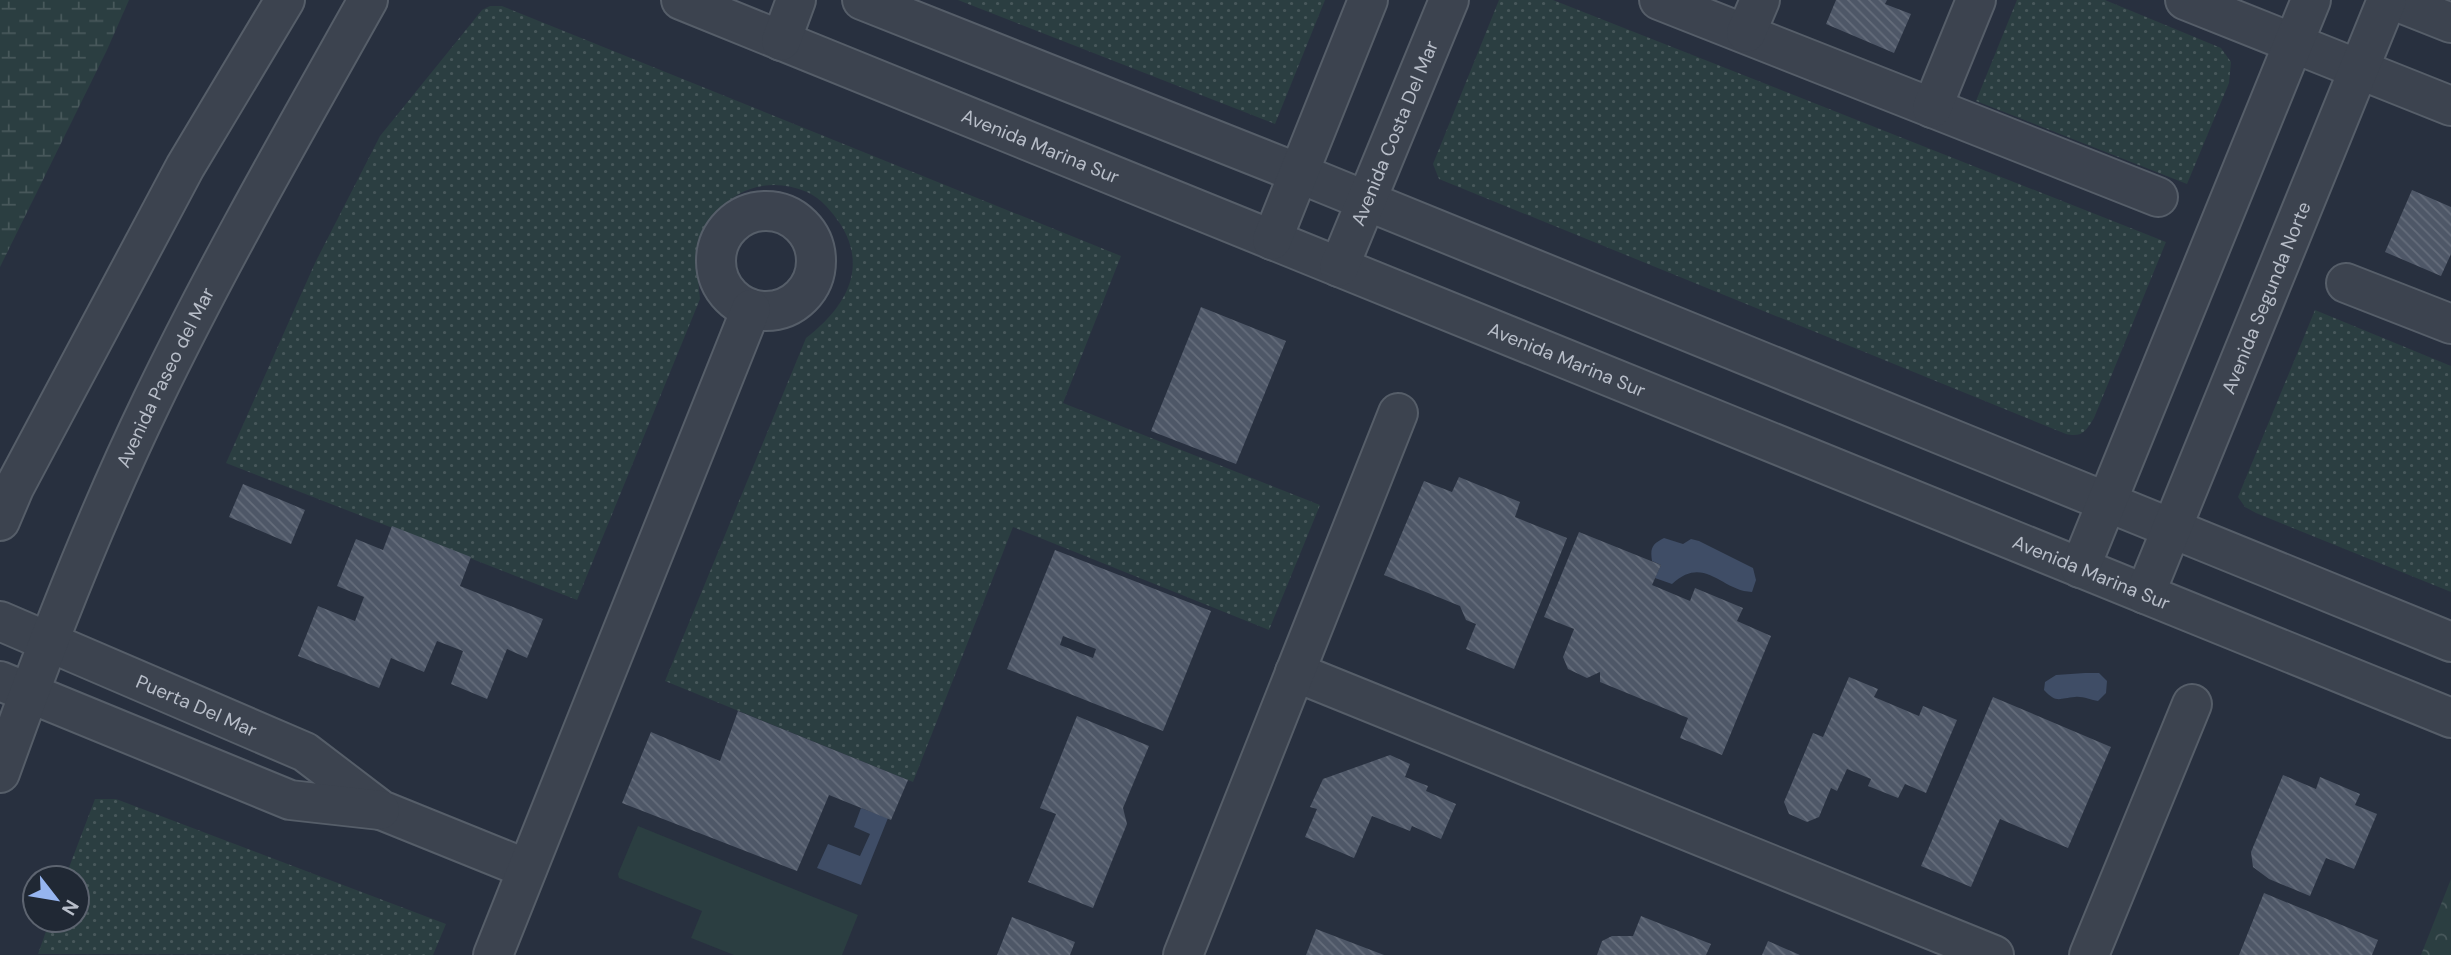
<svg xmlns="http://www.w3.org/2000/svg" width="2451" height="955" viewBox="0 0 2451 955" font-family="'DM Sans',sans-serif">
<defs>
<pattern id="grass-dots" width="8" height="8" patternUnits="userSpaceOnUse" patternTransform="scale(1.75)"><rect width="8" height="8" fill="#2b3e41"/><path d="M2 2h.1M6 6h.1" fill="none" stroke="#48585b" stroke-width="1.8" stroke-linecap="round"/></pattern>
<pattern id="wetland-marsh" width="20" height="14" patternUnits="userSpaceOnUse" patternTransform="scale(1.75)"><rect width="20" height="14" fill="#2b3e41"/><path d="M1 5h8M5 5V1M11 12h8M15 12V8" fill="none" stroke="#48585b"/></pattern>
<pattern id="park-crowns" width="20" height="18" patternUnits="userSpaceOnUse" patternTransform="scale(1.75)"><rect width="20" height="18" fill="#2b3e41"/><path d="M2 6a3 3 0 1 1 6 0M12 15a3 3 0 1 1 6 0" fill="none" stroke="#48585b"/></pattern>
<pattern id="building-back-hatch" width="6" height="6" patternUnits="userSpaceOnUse" patternTransform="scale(1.75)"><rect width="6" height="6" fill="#4e5767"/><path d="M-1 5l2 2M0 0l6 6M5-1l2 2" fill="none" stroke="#656d7b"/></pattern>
</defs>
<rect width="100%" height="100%" fill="#28303f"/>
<path fill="url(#grass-dots)" d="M958,0h367l-50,124z
M1499,0h54l613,242 -72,176c-8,13 -12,20 -28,16l-627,-255 -6,-15z
M2017,0h88l116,48 10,14 -2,21 -42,101 -211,-83z
M490,6h12l619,250 -58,147 257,102 -51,125 -256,-103 -100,255 -248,-101 141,-343c37,-29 63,-67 35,-113 -9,-13 -19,-26 -34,-33 -37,-16 -76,-4 -96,30 -4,6 -9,12 -10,19 -5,20 -3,38 -1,58l-123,301 -351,-137 89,-200 65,-127 102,-126z
M2315,310l136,56v226l-195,-79 -11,-6 -7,-10z
M95,799h21l330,125 -13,31 -395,-1 12,-34h27v-42h-12z"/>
<path fill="url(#wetland-marsh)" d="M0,0h129l-22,50 -107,217z"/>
<path fill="url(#park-crowns)" d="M2451,879v76h-30z"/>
<path fill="#2b3e41" d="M638,826l220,89 -16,40h-108l-43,-17 11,-27 -83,-33 -1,-4z"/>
<path fill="#3f4d66" d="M1664,538l19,6 8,-5 8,2 54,27 3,12 -4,12c-31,-1 -47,-38 -80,-8l-17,-6 6,-13 -9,-4c-2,-13 0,-17 12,-23z
M2085,673h14l8,8 -1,12 -8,8c-7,-1 -16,-5 -23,-4 -16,1 -18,7 -31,-7l1,-8 11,-7z
M861,808l27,10 -27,67 -44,-17 11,-24 32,12 10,-22 -16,-7z"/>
<path fill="url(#building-back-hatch)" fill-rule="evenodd" d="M1836,0h51l-2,4 26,10 -17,39 -68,-29z
M2412,190l39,17v47l-10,22 -56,-24z
M1201,307l85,34 -50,123 -85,-33z
M1459,477l61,25 -5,15 52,21 -53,131 -48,-20 10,-25 -10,-4 -6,-14 -76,-31 40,-94 28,11z
M243,484l62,26 -14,34 -62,-27z
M392,526l79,31 -11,29 83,33 -16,39 -20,-9 -20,50 -36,-15 12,-33 -26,-10 -13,31 -33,-14 -12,30 -81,-32 20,-50 37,15 9,-24 -27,-11 19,-47 27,11z
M1579,532l82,33 -9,20 38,16 5,-13 48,20 -6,13 34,15 -49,119 -42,-17 8,-20 -88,-36v-10l-13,6 -19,-9 -5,-12 11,-28 -30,-12z
M1055,550l156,61 -48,120 -156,-62zM1063,636l33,13 -3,9 -33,-13z
M1849,677l29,12 -4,8 45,19 4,-10 34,14 -31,73 -21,-9 -7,14 -30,-12 3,-7 -24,-10 -10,22 -6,-3 -12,29 -12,5 -18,-8 -5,-12 29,-69 10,4z
M1993,697l118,50 -43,101 -68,-29 -29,68 -50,-21z
M738,711l170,69 -17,40 -62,-25 -32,76 -175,-68 29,-71 69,29z
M1077,716l72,30 -26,62 4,16 -34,84 -65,-26 28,-68 -16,-6z
M1390,755l20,9 -5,13 23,9 -2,5 30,13 -15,35 -29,-13 -2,5 -38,-15 -18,42 -49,-21 12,-28 -7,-2 13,-28z
M2283,775l33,14 4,-12 40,17 -5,11 22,9 -23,55 -28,-11 -16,38 -41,-17 -16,-12 -2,-15z
M2264,893l114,47 -6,15h-133z
M1641,916l70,28 -5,11h-109l5,-14 10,-5h21z
M1012,917l63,25 -5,13h-73z
M1316,929l68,26h-78z
M1768,941l32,14h-38z"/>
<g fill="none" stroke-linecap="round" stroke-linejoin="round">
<defs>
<g id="minor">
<path id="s1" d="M681,0l1770,718"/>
<path d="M862,0l436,173 1153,469"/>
<path d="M1659,0l499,197"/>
<path d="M2185,0l266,106"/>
<path d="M2393,0l58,23"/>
<path d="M1746,33l14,-33"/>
<path d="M781,41l15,-41"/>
<path d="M1932,108l44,-108"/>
<circle cx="766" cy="261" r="50"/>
<path d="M1272,240l96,-240"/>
<path id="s2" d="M1339,267l110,-267"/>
<path d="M2346,283l105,41"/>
<path d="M0,521l14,-33 171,-321 100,-167"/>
<path d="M2080,568l231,-568"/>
<path id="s3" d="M2145,594l242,-594"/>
<path id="s4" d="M0,621l305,131 76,58 146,59"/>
<path d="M1295,672l699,283"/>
<path d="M0,681l290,119 90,10"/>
<path id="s5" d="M0,773c45,-126 94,-252 152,-372 66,-137 142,-269 216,-401"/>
<path d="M493,955l258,-646"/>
<path d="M1183,955l215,-542"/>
<path d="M2089,955l103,-251"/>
</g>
</defs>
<use href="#minor" stroke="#565e69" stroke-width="42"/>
<use href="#minor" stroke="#3c434f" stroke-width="38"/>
</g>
<g text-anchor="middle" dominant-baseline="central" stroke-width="5" stroke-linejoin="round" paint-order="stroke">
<g font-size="19" fill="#b8bec9" stroke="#202834">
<text stroke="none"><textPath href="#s2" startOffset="145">Avenida Costa Del Mar</textPath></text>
<text stroke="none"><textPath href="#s1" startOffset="388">Avenida Marina Sur</textPath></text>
<text stroke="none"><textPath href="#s3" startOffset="320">Avenida Segunda Norte</textPath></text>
<text stroke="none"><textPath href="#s1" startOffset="956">Avenida Marina Sur</textPath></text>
<text stroke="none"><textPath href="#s5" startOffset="429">Avenida Paseo del Mar</textPath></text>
<text stroke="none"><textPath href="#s1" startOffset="1522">Avenida Marina Sur</textPath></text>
<text stroke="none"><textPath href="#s4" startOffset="214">Puerta Del Mar</textPath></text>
</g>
</g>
<g transform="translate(56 899) rotate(121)"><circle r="33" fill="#202834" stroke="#5d6470" stroke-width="2"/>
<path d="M0-5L12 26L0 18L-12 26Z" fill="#96b5f0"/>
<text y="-10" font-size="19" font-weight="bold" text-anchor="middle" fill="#b8bec9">N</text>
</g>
</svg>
